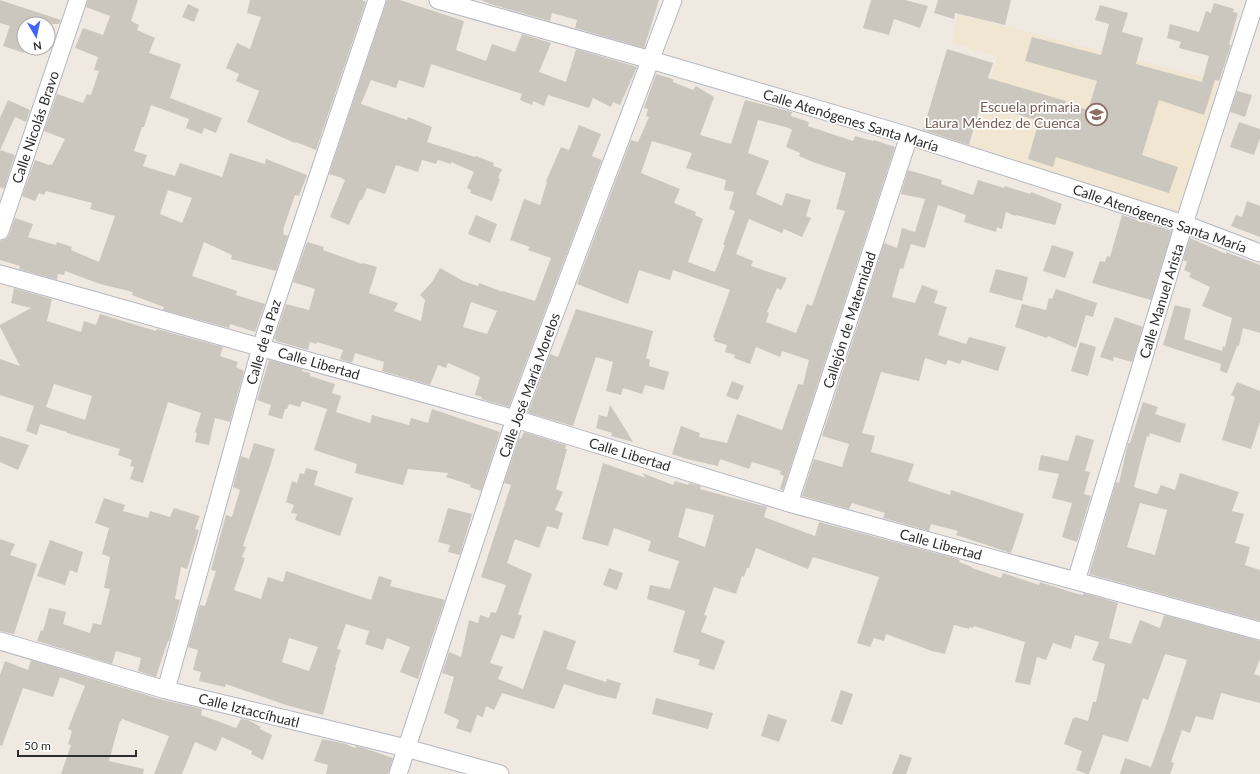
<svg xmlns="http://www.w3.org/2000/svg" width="1260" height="774" viewBox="0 0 1260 774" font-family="Lato,sans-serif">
<rect width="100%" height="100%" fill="#efe9e1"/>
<path fill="#f0e6d1" d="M958,14l264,68 -41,135 -210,-72 26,-88 -45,-14z"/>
<path fill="#cbc7bf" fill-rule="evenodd" d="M0,0l61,20 -2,4h-35v29l-21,-7 7,-20 -10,-3z
M88,0h50l-7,21 8,4 -2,5 18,8 -6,15 32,11 -11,34 52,20 -6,15 -12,-5 -2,6 -16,-6 3,-9 -38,-14 -7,22h-2l-8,24 13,4 -4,11 32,10 5,-13 42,14 8,-24 35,11 1,-5 41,16 -8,21 -4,-1 -12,35 1,1 -1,3 5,2 -12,35 -45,-12 1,-4 -28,-13 -12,34 45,15 -1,4 29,9 -10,28 -25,-8 -1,4 -66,-18 1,-3 -32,-12 1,-3 -33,-8 -35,-13 -1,4 -6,-1 -1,6 -38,-11 1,-3 -20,-6v-19l6,-2 3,-4 6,-17 18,6 -5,13 28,8 1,-3 15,5 -1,3 28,12 16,-46 -25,-7 2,-6 -46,-12 -2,4 -5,-2 -4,8 -13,-5 13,-36 14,5 1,-1 2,1 13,-26 -21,-8 13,-37 26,9 4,-9 4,1 8,-24 -5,-1 4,-13 -23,-9 8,-20 20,7 7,-19 -24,-9zM168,190l24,8 -10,25 -22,-9z
M250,0h112l4,2 -50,148 -20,-8 -1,1 -48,-21 12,-31 -23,-10 3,-7 -13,-6 11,-25 13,6 11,-32 -14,-4z
M387,0h13l64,21 -8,29 30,11 6,-17 23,8 7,-18 29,9 -12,29 27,10 10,-33 61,18 -17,38 -7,-3 -2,5 -18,-9 -4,10 -41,-13 -4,11 -11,-5 -1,4 -12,-5 2,-6 -91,-30 -7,24 -25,-8 -3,8 -25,-8 -10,24 46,16 1,-3 24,10 -5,15 48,15 1,-1 18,7 -1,3 9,3 -4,9 2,1 -8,22 -22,-8 1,-3 -4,-2 7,-16 -23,-10v2l-13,-4 -2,4 -14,-4 -4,12 -22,-7 -11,29 -18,-6 -5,12h-2l-11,25 -19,-8 15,-37 -3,-1v-1l-13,-4z
M481,0h178l-15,48 -69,-20 2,-8 -25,-7 -2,8 -60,-17z
M871,0h34l23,6 -8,22 -26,-9 -5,16 -26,-7z
M938,0h73l-6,25 -50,-12 -1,6 -20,-6z
M1214,3l20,6 -1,3 5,1 -9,31 2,1 -12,36 -4,-1 -11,35 -45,-15 -17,55 36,12 -9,26 -113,-36 -3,10 -25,-8 11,-38 -58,-18 -12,42 -46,-15 24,-81 46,14 -5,15 78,23 -1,2 23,7 9,-29 -72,-20 7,-24 69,18 8,-31 -14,-4 5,-15 28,8 -6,19 21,6 -7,26 66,18 7,-26 -30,-8 2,-6 -14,-4 3,-14 29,8 7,-21 5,2z
M188,4l11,5 -5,13 -12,-5z
M656,74l17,5v3l20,8 3,-4 18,11 -14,38 31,9 14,-44 47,12 -1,4 18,6 -1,4 45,15 2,-5 18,5 1,-1 21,7 -112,343 -3,-1 4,-13 -4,-2 1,-3 -29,-9 -3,7 -29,-10 -2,7 -31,-7 -15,-5 9,-28 19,7 -1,4 28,6 10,-29 45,16 16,-46 5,1 6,-25 -27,-9 -2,6 -24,-10 -6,17 -16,-6 1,-3 -10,-3 2,-7 -13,-4 1,-3 -2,-1 17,-47 -57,-20 -3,10 -31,-10 -11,34 -51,-20 54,-144 7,2 11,-25 -3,-1 2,-7 -4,-1zM758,120l31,8 3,2 -6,17 14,6 -1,3 14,6 33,11 -10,36 9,2 -33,95 -5,-2 -11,29 -30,-11 3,-9 -2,-1 10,-24 4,2 6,-12 -36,-12 2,-5 -17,-7 13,-35 33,14 2,-4 18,8 9,-19 -5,-2 5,-16 -25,-7 -4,13 -26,-12 13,-33 -21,-8zM652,141l40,12 -6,15 40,12 -2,10 10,2 -5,17 6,2 -12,34h2l-10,27 -27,-10 15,-43 -8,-4 1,-3 -22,-9 6,-14 -39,-16z
M1237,91l15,4 -7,22 -15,-5z
M8,100l22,10 -4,12 -11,-5 -15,33 15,5 -11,34 -4,-2v-69z
M1239,122l21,7v9l-6,17 -24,-8z
M579,125l22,9 -9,22 10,4 -93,247 -28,-8 1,-2 -7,-2 5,-18 -32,-14 -2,5 -8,-3 -8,20 -48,-14 2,-9 -29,-9 -3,10 -12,-4 3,-9 -26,-8 -1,2 -6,-2 -2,8 -32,-9v-1l-2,-1 12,-35 23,6 6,-21 -22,-7 14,-40 17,5 -1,3 39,14 1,-1 14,4 -8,26 29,10 -4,8 27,10 4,-21 -5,-5 12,-13 8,-14 23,13 15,5 1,-3 24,9v-1l32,10 16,-43 -23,-8 2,-3 -20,-7 14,-41 16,6 7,-23 -1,-1 15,-34 8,3zM471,302l26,9 -10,23 -24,-7z
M908,170l34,10 -1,4 32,11 5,-15 26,8 1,-2 25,8 1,-2 31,12 -7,21 -39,-10 -1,1 -9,-4 -4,17 -5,-2 -1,5 -32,-10 2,-7 -28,-10 -13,43 -14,-4 -8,25 -3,-1 -8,29 23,6 7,-18 16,6 -4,12 13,4 -9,28 28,9 3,-7 37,10 -8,24 -36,-11 -2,4 -12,-4 -2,5 -21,-7 -6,23 -38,-9 -19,61 13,3 -4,16 43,12 -6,17 42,14 1,-5 73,24 -13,39 -55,-18 2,-4 -27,-7 -2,7 -46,-13 2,-5 -33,-10 -3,6 -47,-13 12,-37 28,8 7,-23 -27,-8 62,-193 13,5 5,-20 13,4 10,-33 -24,-5z
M1247,201l13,5v31l-29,-11 5,-11 6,2z
M476,215l21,9 -7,19 -22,-9z
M1122,215l50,16 -21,69 -59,-17 8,-22 5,1 2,-6 3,1z
M1190,238l36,16v-2l34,13v68l-17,-5 -4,18h-2l-10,27 -7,-2 1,-7 -58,-19 12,-40 16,4 -7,30 38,12 1,-5 2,1 7,-29 -30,-12 8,-19 -21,-10 2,-4 -7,-3 3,-8 -4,-2z
M1052,245l22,7 -9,26 -22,-7z
M996,269l32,8 -6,24 -33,-9z
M14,288l38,11 -5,22 34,11 3,-11 12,4 4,-11 56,17 1,-2 66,18 -3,9 18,6 -2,5 8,4 -14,51 -15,-4 -6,27 -14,-3 2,-9 -2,-1 6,-19 -33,-11 -25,81 -13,-4 4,-12 -4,-1 2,-6 -14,-5 2,-6 -53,-16v-1l-27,-8 -3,11 -11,-4 8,-25 -34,-11v-36l20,7 -20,-39v-2l31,-17 -20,-5zM54,384l38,12 -7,24 -39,-13z
M1056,289l41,14 -4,14 -7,-2 -10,33 -28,-12 -1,2 -32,-11 7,-23 24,6 3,-12 3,1z
M576,309l77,22 -7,27 4,2 -1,6 20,6 -5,18 -19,-5 -3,9 -19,-6 -2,7 -15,-4 7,-29 -17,-5 -23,69 -45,-13 22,-59 8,3z
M1115,317l28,10 -11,35 -18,-5 -1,4 -13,-4z
M1080,342l16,5 -8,29 -17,-5z
M269,360l33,9v2l8,2v3l25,8 -3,9 9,3 -5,16 34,11 2,-8 37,10 2,-7 17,5 4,-14 68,23 -19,59 -11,-4 1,-2 -25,-8 2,-4 -40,-4 -5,16 -48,-12 2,-9 -43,-14 13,-41 -25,-8 -2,6 -11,-3 -2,5h-2l-3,10 -14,-4 3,-10 -14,-5z
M732,381l12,5 -6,14 -12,-4z
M1237,382l23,9v31l-9,27 -29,-9 13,-43 -4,-2z
M1143,402l15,5 -3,7 31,10 -6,19 -30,-10 -1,4 -2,-1 -13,51 23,7 4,-9 14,5 5,-17 59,19 -7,19 12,3 -9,29 15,4 -5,18 15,5v51l-171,-47 27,-92 3,1 9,-40h2zM1140,503l27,7 -12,45 -28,-8z
M610,405l14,22 9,15 -22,-6 1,-3 -16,-5 3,-13 8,2z
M524,432l42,13 -1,4h2l-11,40 7,3 -8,18 8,3 -5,16 -11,-3 -8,22 -24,-9 -8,24 25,11 -14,40 4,2 -8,23 -13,-4 -11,28 13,4 -5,12 25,10 21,-59 32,11 -10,28 40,13 1,-3 14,4 -5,16 -17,-4 -35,-11 -10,25 -52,-16 -8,17 -8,-4 -3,11 -6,-2 -6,18 -15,-5 3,-8 -15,-7 10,-36 -12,-4 7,-21 12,5 8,-37 9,3 2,-8 9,3 2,-6 5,1 10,-28 -25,-8 30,-92 -7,-2 15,-45 2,1z
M1076,435l18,5 -9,31 5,1 -6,22 7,2 -14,46 -15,-5 10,-34 -20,-5 7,-24 -21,-4 3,-15 27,6z
M0,436l29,9 -11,25 -18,-8z
M254,443l21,6 -4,14 -28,83 3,1 -4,10 3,1 -11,32 27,9 7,-22 15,5 3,-11 85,29 8,-24 13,4 -2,6 55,14 -27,79 -18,-7 10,-25 -23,-9 -4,12 -18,-6 4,-13 -23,-7 -9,25 4,1 -6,17h1l-13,48 -37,-10 -60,-21 -1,3 -26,-6 2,-9 -8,-2 5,-20 -10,-3 12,-42 5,1 11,-35 -5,-1 13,-48 2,-7 6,2 8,-27 -7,-3 7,-28 1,-3 8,3zM289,638l29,9 -9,24 -27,-9z
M603,463l43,15 -4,-5 31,12 2,-4 13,4 1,-2 12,3 -1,3 67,18 -3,10 51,19 4,-14 135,36 6,2 -1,2 13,5v1l29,10 2,-5 36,12 1,-3 31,10 12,3 1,-2 34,10 -9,35 22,6 9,-24 20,8 4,-13 96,26v18l-6,15 6,2v27l-39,-10 -8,27 -17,-4 -6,17 -8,-3 -11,32 3,1 -4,11h-50l5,-16 26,9 14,-39 22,-68 -22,-6 -17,46 -5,-2 -15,44 -25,-7 -14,39h-2l-11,-4 6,-19 -18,-7 9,-26 2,1v-2l13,4 5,-19h3l9,-38 -13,-4 7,-18 -24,-7 -4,14 -18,-6 -7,17 -9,-3 -7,28 -15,-3 10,-40 -51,-16 -1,2 -3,-1 -1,2 -15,-4 -9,29 -13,-3 -46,-17 -2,7 -10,-3 -4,9 -13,-4 22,-66 -66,-20 -5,12 -52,-21 -7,20h-2l-3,9 -2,-1 -6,18 -22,-7 -1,3 -9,25 3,1 -6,16 24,9 -11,29 -16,-5 2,-5 -27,-8 12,-41 -38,-12 3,-14 20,4 9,-28 -31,-10 3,-10 -37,-13 -6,18 -26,-7zM686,508l28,7 -9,32 -27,-10z
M306,468l12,3 -4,14 39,13 -13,38 -45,-16 2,-6 -6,-1 3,-8 -8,-3 6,-21 5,2 3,-10 4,1z
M104,498l21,7 -2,6 25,7 2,-7 20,6 4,-9 26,8 -5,13 4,1 -12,39 -6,-2 -6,32 5,1 -11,41h-1l-3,8 -9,28 -18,-6 3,-13 -25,-7 -4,13 -75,-23 4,-11 2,1 2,-7 4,-16 17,4 -3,12 27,9 3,-10 8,2 9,-36 -6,-1 6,-31 -8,-3 7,-26 -14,-5z
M448,508l24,6 -12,41 -12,-3 2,-7 -12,-3z
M0,539l15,5 -5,11 27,9 -23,70 -14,-3z
M50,540l33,12 -6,21 -7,-3 -5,15 -28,-9z
M609,568l14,5 -6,17 -14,-5z
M31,660l132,40 39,9 -1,6 35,13 5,-9 7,1 13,7 -1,2 12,6 -9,25 -12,-6 1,-3 -30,-14 -6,14 -21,-9 -13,32h-28l15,-38 -47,-17 -1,3 -1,-1 -11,40 35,8 -1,5h-82l10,-29 -3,-1 4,-13 -4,-2 17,-43 -25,-9 -7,20 -30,-9 -21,58 -2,-1v-70l5,-14 23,9z
M841,690l12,4 -11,31 -11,-4z
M656,698l57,15 -5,16 -56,-15z
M768,714l19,6 -8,22 -18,-6z
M322,739l24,5 9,4 1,-2 8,2 29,10 -5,16h-62l2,-9 -14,-4z
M900,754l12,4 -6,16h-14z"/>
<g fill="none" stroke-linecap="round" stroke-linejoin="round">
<defs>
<path id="minor" d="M438,0l213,60 258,76 275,88 76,29
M0,231l78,-231
M0,274l515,145 274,84 471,128
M789,503l120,-367
M1076,581l108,-357 72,-224
M0,641l166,49 240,58 94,26
M166,690l95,-343 116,-347
M398,774l117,-355 158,-419"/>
</defs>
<use href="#minor" stroke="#b4b7c1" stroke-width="19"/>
<use href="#minor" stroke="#fff" stroke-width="17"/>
</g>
<defs>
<symbol id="school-ring" viewBox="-11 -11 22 22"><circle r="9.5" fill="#fff" stroke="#8d6e63" stroke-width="1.5"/><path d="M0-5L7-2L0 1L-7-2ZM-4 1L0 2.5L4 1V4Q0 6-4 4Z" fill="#8d6e63"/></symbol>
</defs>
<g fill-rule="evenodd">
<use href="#school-ring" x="1084" y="102" width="25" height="25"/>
</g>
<g text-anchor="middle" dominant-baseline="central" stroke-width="3.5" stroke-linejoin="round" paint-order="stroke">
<g font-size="14" fill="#785e54" stroke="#fff" text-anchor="end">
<text x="1080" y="106">Escuela primaria<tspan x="1080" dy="16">Laura Méndez de Cuenca</tspan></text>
</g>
<g font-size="14" fill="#2e2e2e" stroke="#fff">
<text transform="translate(851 120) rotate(17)">Calle Atenógenes Santa María</text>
<text transform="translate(35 127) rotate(-71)">Calle Nicolás Bravo</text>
<text transform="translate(1160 218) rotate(19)">Calle Atenógenes Santa María</text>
<text transform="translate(1161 301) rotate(-73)">Calle Manuel Arista</text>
<text transform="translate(849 320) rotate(-72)">Callejón de Maternidad</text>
<text transform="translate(263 342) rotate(-73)">Calle de la Paz</text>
<text transform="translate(319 363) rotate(16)">Calle Libertad</text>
<text transform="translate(529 385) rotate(-70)">Calle José María Morelos</text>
<text transform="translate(630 454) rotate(17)">Calle Libertad</text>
<text transform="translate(941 544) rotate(15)">Calle Libertad</text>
<text transform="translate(249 710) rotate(14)">Calle Iztaccíhuatl</text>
</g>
</g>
<g transform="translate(36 36) rotate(171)"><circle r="19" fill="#ffffff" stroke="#ababab"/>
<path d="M0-3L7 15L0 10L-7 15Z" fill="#4264fb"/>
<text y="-6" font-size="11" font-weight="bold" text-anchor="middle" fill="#2e2e2e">N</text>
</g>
<path d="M18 750v6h118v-6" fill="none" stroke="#2e2e2e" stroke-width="2"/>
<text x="24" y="750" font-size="12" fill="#2e2e2e" stroke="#ffffff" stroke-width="3" paint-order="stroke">50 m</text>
</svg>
